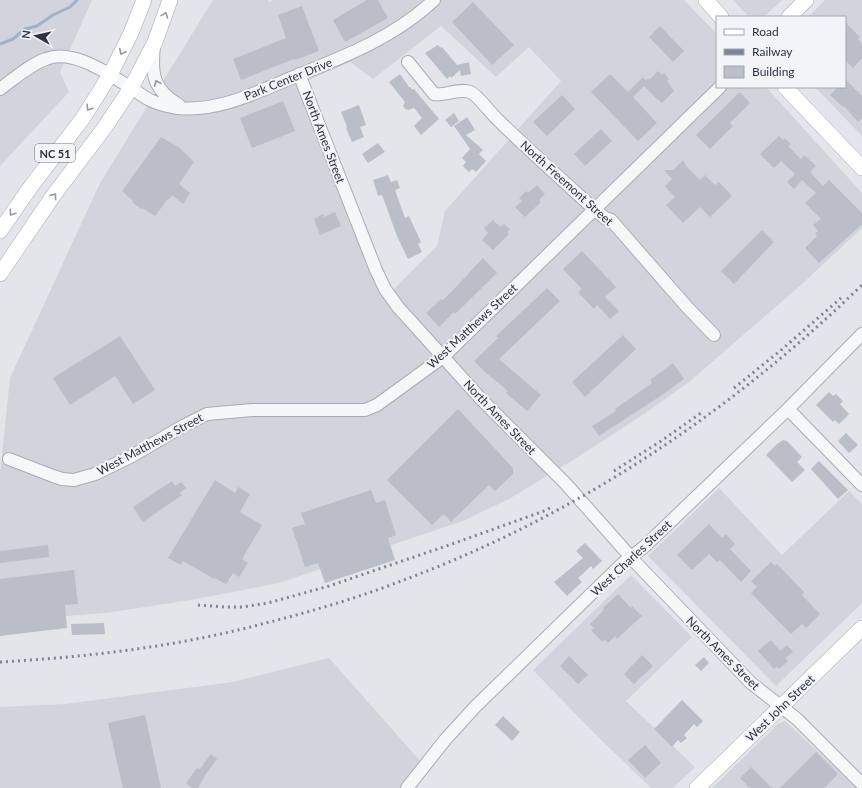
<svg xmlns="http://www.w3.org/2000/svg" width="862" height="788" viewBox="0 0 862 788" font-family="Lato,sans-serif">
<rect width="100%" height="100%" fill="#e3e5eb"/>
<path fill="#d1d4dd" fill-rule="evenodd" d="M0,0h92l-32,72 9,20 -69,74z
M213,0h55l1,2 4,-2h411l33,34v53h49l96,106v35l-60,56 -113,98 -45,32 -66,43 -69,42 -46,22 -184,62 -88,17 -85,13 -106,8v-148l10,-95 90,-195zM441,26l55,51 33,-30 32,34 -116,130 -8,35 -51,51 -86,-213 50,-22 23,17z
M733,0h49l-18,17h-15z
M825,0h37v136l-47,-49h30v-70h-37z
M719,488l63,67 67,-64 13,13v99l-86,83 -128,-130z
M631,575l61,62 -66,64 69,66 -22,21h-22l-58,-56 -60,-62z
M329,658l100,113 -14,17h-415v-81l65,-3 168,-22z
M785,721l73,67h-146l66,-64z"/>
<g fill="none" stroke-linecap="round" stroke-linejoin="round">
<path stroke="#9eb2cb" stroke-width="3" d="M0,44l13,-5 12,-10 12,-3 16,-11 17,-8 7,-7"/>
</g>
<path fill="#babec8" d="M367,0h11l10,18 -43,24 -12,-22z
M473,2l41,43 -22,20 -40,-43z
M302,6l17,45 -24,9 -1,-1 -53,21 -8,-21 53,-21 -8,-23z
M845,22l15,15 -2,2 4,4v15l-9,10 -8,-8z
M660,26l24,25 -11,11 -24,-25z
M438,45l3,3 1,-1 15,18 13,-3 -1,1 2,11 -10,2 -1,-6 -9,8 -1,-2 -3,3 -22,-26z
M658,71l4,4 2,-2 5,6 -2,2 7,10 -12,12 -3,-3h-1l-14,-14 -11,11 24,26 -19,18 -47,-49 19,-18 18,18 15,-15 3,3 2,-2 1,2z
M400,74l9,13h1l3,3 1,-1 25,30 -18,16 -7,-9 8,-8 -8,-10 -6,2 -3,-1 -2,-3 2,-4 -16,-20z
M845,79l17,17v22l-4,4 -14,-16 -1,1 -13,-12 8,-8h7z
M740,92l10,11 -20,20 3,3 -23,23 -14,-14z
M562,95l13,14 -28,27 -14,-14z
M283,101l12,30 -43,17 -12,-30z
M359,105l7,20 -6,2 4,10 -12,5 -6,-14 1,-1 -6,-15z
M454,113l5,8 -8,6 -6,-7z
M467,117l8,13 -9,5 17,15 -4,4 7,7 -10,11 -4,-3 -3,3 -6,-6 3,-4 -4,-4 8,-9 -16,-23z
M601,129l11,12 -27,25 -11,-12z
M779,136l4,4 2,-2 6,6 -3,2 13,13 3,-4 12,11 -6,6 13,14 6,-6 33,33v11l-43,39 -14,-15 12,-12 -2,-3 3,-2 -5,-6 8,-6 -16,-16 11,-10 -14,-13 -8,9 -7,-7 8,-8 -14,-13 -7,7 -14,-14z
M161,137l19,11 14,14 -15,22 11,9 -7,11 -10,-8 -6,4 -12,16 -13,-8 -1,1 -9,-7 1,-1 -11,-10z
M378,143l7,9 -17,11 -6,-9z
M683,160l4,7 13,13 5,-5 10,10 4,-3 13,14 -22,21 -10,-10 -17,16 -17,-18 9,-8 -10,-11 7,-7 -8,-9h9z
M388,175l3,7 6,-2 3,8 -5,2 10,28 4,-2 12,26 -3,2 4,8 -14,7 -11,-23 -15,-41 -4,1 -5,-16z
M537,185l8,9 -6,6 2,2 -16,15 -10,-10 7,-6 -3,-3 7,-7 2,2z
M335,212l6,14 -21,9 -6,-16 9,-5 1,3z
M493,220l7,7 4,-3 6,5 -3,3 2,2 -16,16 -11,-10 6,-7 -4,-5z
M762,230l12,12 -40,42 -13,-13z
M582,251l34,36 -11,10 14,14 -9,8 -13,-14 -3,4 -16,-17 4,-3 -19,-20z
M483,258l14,15 -42,41 -1,-2 -15,15 -13,-14 9,-8 6,-6 2,1 11,-11z
M547,288l13,13 -61,58 42,36 -14,16 -21,-18 2,-2 -23,-19 -11,-11 24,-23 -2,-2z
M623,335l13,14 -51,48 -13,-15z
M120,336l35,54 -22,14 -18,-28 -45,29 -17,-27z
M673,363l11,16 -22,16 -63,41 -7,-10 24,-15 -1,-2 37,-26 -2,-3z
M829,392l4,4 3,-2 7,7 -3,3 9,10 -10,10 -4,-4 -2,2 -17,-17z
M458,409l55,59v6l-18,17 -6,-6 -38,37 -7,-8 -12,11 -45,-45z
M846,433l12,12 -9,8 -11,-12z
M783,440l4,1 15,16 -5,5 8,8 -13,12 -26,-27 11,-11z
M819,461l29,29 -10,9 -27,-30z
M215,480l20,13 3,-6 12,7 -10,18 22,13 -20,34 6,4 -9,14 -6,-4 -7,11 -11,-6 -1,1 -31,-18 -2,4 -13,-7z
M172,481l3,5 6,-4 5,6 -6,5 2,2 -39,27 -10,-15z
M371,490l5,13 9,-3 11,35 -8,3 7,22 -70,23 -7,-20 -13,4 -13,-39 13,-4 -4,-11z
M709,524l13,14 4,-4 9,10 -5,5 21,22 -10,11 -21,-22 -3,2 -8,-8 -17,16 -15,-15z
M585,543l17,18 -9,8 -2,-3 -13,12 4,4 -15,14 -13,-14 29,-24 -7,-7z
M48,545l1,12 -49,6v-12z
M771,562l4,4 2,-2 27,28 -2,3 18,19 -14,14 -4,-4 -11,10 -40,-41 6,-6 -6,-6z
M74,570l4,34 -13,1 2,23 -67,8v-57z
M618,594l13,14 1,-2 10,10 -25,23 -2,-3 -7,7 -3,-3 -3,2 -11,-12 3,-2 -4,-4 14,-14 -1,-2z
M104,623l1,11 -33,1 -1,-11z
M771,640l9,11 7,-6 6,7 -8,6 3,3 -9,8 -2,-2 -3,2 -16,-18z
M642,655l11,11 -19,18 -10,-10z
M569,656l19,19 -10,9 -18,-18z
M704,657l5,6 -8,8 -6,-6z
M682,700l21,21 -6,6 -3,-3 -10,11 3,3 -6,5 -3,-3 -6,7 -18,-18z
M145,715l16,73h-38l-15,-65z
M503,716l17,16 -8,9 -17,-16z
M645,745l16,18 -16,15 -17,-18z
M816,752l22,22 -14,14h-44z
M211,754l6,5 -11,15 -8,14h-6l-6,-5 11,-15 3,1z
M751,767l21,21h-22l-10,-10z"/>
<g fill="none" stroke-linecap="round" stroke-linejoin="round">
<defs>
<path id="minor" d="M154,46c-3,28 -1,44 25,59
M408,62l26,32c11,2 25,-6 36,-2 8,3 21,22 28,28 31,30 64,60 96,89l11,9 6,2 76,87 27,28
M299,74l77,196 9,19 13,18 83,92 85,85 70,79 115,120 46,36 65,65
M0,89c14,-10 29,-24 46,-30 27,-11 63,15 85,29 7,4 14,10 21,13 7,3 18,6 26,7 40,4 77,-15 113,-30 50,-20 103,-40 143,-78
M788,409l74,76
M9,459l44,17 9,3 12,1 21,-6 37,-18 51,-30 24,-12 45,-4h113l12,-5 66,-48 277,-270
M407,788l38,-48 30,-33 148,-144 21,-16 144,-138 74,-75"/>
<path id="major" d="M706,0l15,17
M789,17l17,-17
M785,87l77,81
M0,231l32,-46 51,-67 27,-43 21,-42 13,-33
M0,274l53,-78 52,-69 26,-39 24,-46 15,-42
M697,788l165,-160"/>
</defs>
<use href="#minor" stroke="#a8acb5" stroke-width="14"/>
<use href="#major" stroke="#a2a9b7" stroke-width="16"/>
<use href="#minor" stroke="#f5f7f9" stroke-width="12"/>
<use href="#major" stroke="#fff" stroke-width="15"/>
<path stroke="#7c8495" stroke-width="3" stroke-dasharray="2 4" stroke-linecap="butt" d="M734,388l46,-37 61,-53
M614,471l47,-30 40,-28
M198,605l27,2h18l25,-4 61,-17 123,-42 92,-33 8,-4
M0,662c87,-5 174,-15 258,-37 48,-12 97,-26 143,-44 173,-64 329,-168 461,-296"/>
</g>
<defs><path id="oneway-chevron" d="M-2-3.5L2.5 0L-2 3.5" fill="none" stroke-width="1.6" stroke-linecap="round" stroke-linejoin="round"/></defs>
<g stroke="#9498a1">
<use href="#oneway-chevron" transform="translate(165 15) rotate(-70)"/>
<use href="#oneway-chevron" transform="translate(122 52) rotate(117)"/>
<use href="#oneway-chevron" transform="translate(89 108) rotate(123)"/>
<use href="#oneway-chevron" transform="translate(54 196) rotate(-54)"/>
<use href="#oneway-chevron" transform="translate(12 213) rotate(124)"/>
</g>
<use stroke="#90949e" href="#oneway-chevron" transform="translate(157 83) rotate(-114)"/>
<g text-anchor="middle" dominant-baseline="central" stroke-width="4" stroke-linejoin="round" paint-order="stroke">
<rect fill="#f2f4f8" stroke="#666c79" stroke-width="1" x="35" y="144" width="40" height="18" rx="3"/>
<g font-size="11" font-weight="bold" fill="#2a3243">
<text x="55" y="153">NC 51</text>
</g>
<g font-size="12" fill="#2a3243" stroke="#f2f4f8">
<text transform="translate(288 79) rotate(-22)">Park Center Drive</text>
<text transform="translate(324 137) rotate(69)">North Ames Street</text>
<text transform="translate(567 183) rotate(42)">North Freemont Street</text>
<text transform="translate(472 326) rotate(-43)">West Matthews Street</text>
<text transform="translate(500 417) rotate(46)">North Ames Street</text>
<text transform="translate(150 444) rotate(-28)">West Matthews Street</text>
<text transform="translate(631 558) rotate(-43)">West Charles Street</text>
<text transform="translate(723 653) rotate(45)">North Ames Street</text>
<text transform="translate(780 708) rotate(-44)">West John Street</text>
</g>
</g>
<rect x="716" y="16" width="130" height="72" fill="#f2f4f8" stroke="#a2a6b0"/>
<rect x="724" y="29" width="20" height="6" fill="#ffffff" stroke="#a2a6b0"/>
<text x="752" y="36" font-size="12" fill="#2a3243">Road</text>
<rect x="724" y="49" width="20" height="6" fill="#7c8495" stroke="#a2a6b0"/>
<text x="752" y="56" font-size="12" fill="#2a3243">Railway</text>
<rect x="724" y="66" width="20" height="12" fill="#babec8" stroke="#a2a6b0"/>
<text x="752" y="76" font-size="12" fill="#2a3243">Building</text>
<g transform="translate(36 36) rotate(278)" stroke="#f2f4f8" stroke-width="3" paint-order="stroke">
<path d="M0-3L7 15L0 10L-7 15Z" fill="#2a3243"/>
<text y="-6" font-size="11" font-weight="bold" text-anchor="middle" fill="#2a3243">N</text>
</g>
</svg>
